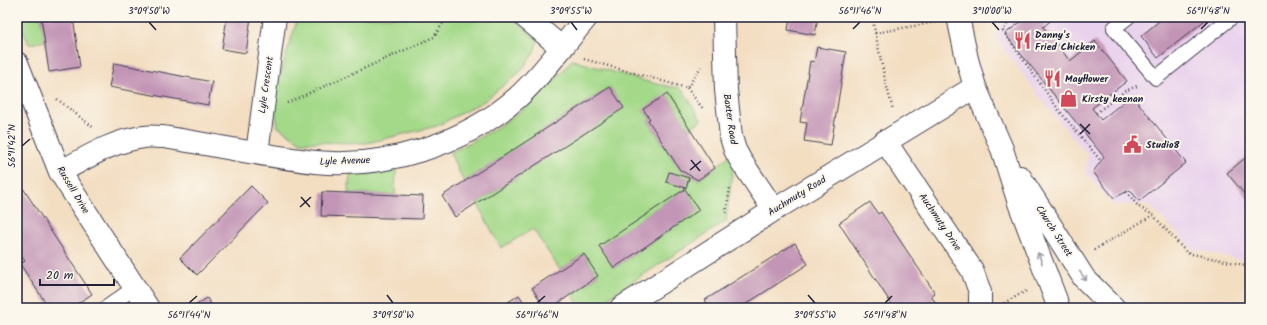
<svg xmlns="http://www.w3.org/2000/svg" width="1267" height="325" viewBox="0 0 1267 325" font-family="Kalam,sans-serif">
<rect width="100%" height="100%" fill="#fbf7ec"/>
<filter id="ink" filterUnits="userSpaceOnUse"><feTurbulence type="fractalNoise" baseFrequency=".025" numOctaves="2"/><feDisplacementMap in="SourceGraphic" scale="8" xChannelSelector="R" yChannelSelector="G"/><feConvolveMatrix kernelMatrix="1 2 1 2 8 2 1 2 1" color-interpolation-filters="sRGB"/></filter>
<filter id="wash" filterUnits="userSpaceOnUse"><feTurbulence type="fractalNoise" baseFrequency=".012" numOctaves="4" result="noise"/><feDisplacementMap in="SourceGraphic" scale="16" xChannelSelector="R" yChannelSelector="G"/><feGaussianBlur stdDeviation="0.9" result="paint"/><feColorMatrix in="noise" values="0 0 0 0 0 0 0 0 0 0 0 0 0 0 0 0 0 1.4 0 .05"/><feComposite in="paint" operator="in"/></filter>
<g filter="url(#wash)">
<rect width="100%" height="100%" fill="#f3dec2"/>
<path fill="#e9d2ed" d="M1004,17h246v245l-57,-13 -45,-45 -35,1 -28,-33 3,-16 -40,-48 -54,-72z"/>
<path fill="#a4d989" stroke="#637e62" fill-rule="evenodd" d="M17,17h24l4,24 -16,3z
M298,17h213l27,23 -5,14 -12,17 -37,30 -47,25 -70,17 -66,-1 -23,-15 -5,-29z
M572,60l84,24 24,4 5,5 16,27 -12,9 -46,-20 7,10 -2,2 32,49 18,10 17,-12 20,-18 -9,71 -134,87h-11l-9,-14 26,-18 -14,-22 -24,16 -27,-41 -32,19 -24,-45 146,-95 -13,-21 -146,95 -14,-29c13,-7 28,-14 41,-22 31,-18 58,-43 81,-71zM685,189l14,21 -85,58 -14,-22z
M396,169l-1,26 -47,-2 2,-19h20z"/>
<g id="blocks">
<path fill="#c294b6" d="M41,17h32l7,50 -31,5z
M227,17h24l-5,36 -24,-4z
M790,17h28l-3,18 -27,-5z
M1027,17h28l-12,10 27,34 25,-20 32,40 -35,27 9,12 31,-25 54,68 -47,38 -9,-11 -16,8 -21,-26 11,-15 -99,-123z
M1164,17h45l-51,41 -17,-22z
M817,47l29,5 -15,93 -27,-4 3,-18 -7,-1 10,-61 4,1z
M114,63l98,19 -4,23 -99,-18z
M610,87l14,21 -169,109 -13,-21z
M667,94l48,74 -17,12 -18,-10 -32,-50 2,-1 -7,-10z
M1250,154v47l-23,-28z
M669,172l20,6 -3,10 -20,-6z
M17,179l75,115 -21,14h-17l-3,-5 -4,2 -27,-41 5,-3 -8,-11z
M251,186l17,17 -71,72 -17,-17z
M685,189l14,21 -85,58 -15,-22z
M322,192l101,4 -1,23 -101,-3z
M870,202l8,12 3,-2 54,81 -4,3 7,10 -3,2h-41l-55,-85z
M795,243l13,21 -68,44h-30l-5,-8z
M584,254l14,22 -47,32h-6l-13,-20z
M519,295l9,13h-29z
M207,298l6,10h-21z"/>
</g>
</g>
<g filter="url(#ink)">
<use href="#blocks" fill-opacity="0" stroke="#413e4f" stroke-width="1"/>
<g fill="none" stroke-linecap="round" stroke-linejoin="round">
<defs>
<path id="lane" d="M1128,17l-14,11 42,50 76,-61
M106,308l28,-20"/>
<path id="street" d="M525,17l37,31
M724,17l2,73 5,47 4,13 6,11 33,49
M17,63l43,109 88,136
M885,141l87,129 8,22v16
M257,153l18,-136
M60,172c26,-14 54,-32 84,-35 6,-1 13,0 19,0 51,8 101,19 152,25 70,7 150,-18 203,-65 26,-24 46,-53 69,-80
M621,308l153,-98 201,-123"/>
<path id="secondary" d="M958,17l9,42 8,28 27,62 17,54 37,97 2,8
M1020,177l64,101 30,30"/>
</defs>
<use href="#lane" stroke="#413e4f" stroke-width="16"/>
<use href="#street" stroke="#413e4f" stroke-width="24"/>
<use href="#secondary" stroke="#413e4f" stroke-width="24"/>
<path stroke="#413e4f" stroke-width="2.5" stroke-dasharray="1 3" stroke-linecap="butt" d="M872,17l13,63 8,30
M1011,17l-8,14 55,78 43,52
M875,33l61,-11
M584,59l103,29 14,-21
M687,88l17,22
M57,99l37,29
M287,103l147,-66 13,-20
M1096,113l29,-22 12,-5
M1126,192l13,15 14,8 34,38 63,13
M726,213l4,-25
M1094,250l59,-35
M1004,303l24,-13"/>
<use href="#lane" stroke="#fff" stroke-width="14"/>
<use href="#street" stroke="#fff" stroke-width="22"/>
<use href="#secondary" stroke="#fff" stroke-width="22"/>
</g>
<defs><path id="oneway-shaft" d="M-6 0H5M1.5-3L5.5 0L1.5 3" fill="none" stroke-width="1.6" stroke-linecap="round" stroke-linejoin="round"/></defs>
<g stroke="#9c9ca7">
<use href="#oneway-shaft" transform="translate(1040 258) rotate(-111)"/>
<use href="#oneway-shaft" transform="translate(1083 276) rotate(54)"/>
</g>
</g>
<path fill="none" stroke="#22223b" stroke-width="1.5" d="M149,22l7,8M571,22l6,8M992,22l7,8M853,29l7,-7M1201,29l7,-7M1080,124l10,10M1080,134l10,-10M22,146l8,-7M691,160l9,11M690,170l11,-9M301,197l9,10M300,207l11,-10M387,295l6,8M808,295l7,8M189,303l8,-7M537,303l8,-7M885,303l7,-7"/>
<defs>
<symbol id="restaurant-bare" viewBox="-9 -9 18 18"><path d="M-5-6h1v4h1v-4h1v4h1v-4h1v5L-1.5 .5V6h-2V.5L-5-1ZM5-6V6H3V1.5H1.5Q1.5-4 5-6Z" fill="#d1495b" stroke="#fbf7ec" stroke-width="2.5" paint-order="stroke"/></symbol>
<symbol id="shop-bare" viewBox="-9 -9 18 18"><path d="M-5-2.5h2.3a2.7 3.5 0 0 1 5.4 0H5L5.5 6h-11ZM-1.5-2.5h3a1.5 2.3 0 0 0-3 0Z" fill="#d1495b" stroke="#fbf7ec" stroke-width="2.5" paint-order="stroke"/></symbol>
<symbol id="civic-bare" viewBox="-9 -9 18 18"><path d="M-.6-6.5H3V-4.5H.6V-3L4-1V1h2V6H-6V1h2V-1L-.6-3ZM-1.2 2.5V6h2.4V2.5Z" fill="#d1495b" stroke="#fbf7ec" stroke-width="2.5" paint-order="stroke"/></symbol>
</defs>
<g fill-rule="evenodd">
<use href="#restaurant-bare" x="1010" y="28" width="25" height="25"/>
<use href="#restaurant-bare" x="1040" y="66" width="25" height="25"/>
<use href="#shop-bare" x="1056" y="86" width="25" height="25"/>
<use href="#civic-bare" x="1120" y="132" width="25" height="25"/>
</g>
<g text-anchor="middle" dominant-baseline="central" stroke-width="4" stroke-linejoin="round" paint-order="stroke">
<g font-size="10" font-weight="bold" fill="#22223b" stroke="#fbf7ec" text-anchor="start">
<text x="1035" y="35">Danny's<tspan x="1035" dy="12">Fried Chicken</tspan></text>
<text x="1065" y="79">Mayflower</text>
<text x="1082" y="99">Kirsty keenan</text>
<text x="1146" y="145">Studio8</text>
</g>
<g font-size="10" fill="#22223b" stroke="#fbf7ec">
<text transform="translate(266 85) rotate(-82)">Lyle Crescent</text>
<text transform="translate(730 119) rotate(82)">Baxter Road</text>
<text transform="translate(345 161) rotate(-2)">Lyle Avenue</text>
<text transform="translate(73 190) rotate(59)">Russell Drive</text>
<text transform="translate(797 196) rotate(-32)">Auchmuty Road</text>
<text transform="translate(940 222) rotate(56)">Auchmuty Drive</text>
<text transform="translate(1054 231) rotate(57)">Church Street</text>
</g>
</g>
<rect width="1267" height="325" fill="none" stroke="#fbf7ec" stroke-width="44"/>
<path d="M40 279v6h74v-6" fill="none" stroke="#22223b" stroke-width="2"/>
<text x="46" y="279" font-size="12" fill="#22223b" stroke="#fbf7ec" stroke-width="3" paint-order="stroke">20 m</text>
<rect x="22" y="22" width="1223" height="281" fill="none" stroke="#22223b" stroke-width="1.5"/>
<g font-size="10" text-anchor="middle" fill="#22223b">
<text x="149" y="14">3°09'50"W</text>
<text x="571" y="14">3°09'55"W</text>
<text x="860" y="14">56°11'46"N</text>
<text x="992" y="14">3°10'00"W</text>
<text x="1208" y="14">56°11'48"N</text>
<text transform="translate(11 146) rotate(-90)" y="4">56°11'42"N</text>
<text x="189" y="318">56°11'44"N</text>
<text x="393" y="318">3°09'50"W</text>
<text x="537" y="318">56°11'46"N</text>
<text x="815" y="318">3°09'55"W</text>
<text x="885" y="318">56°11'48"N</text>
</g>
</svg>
